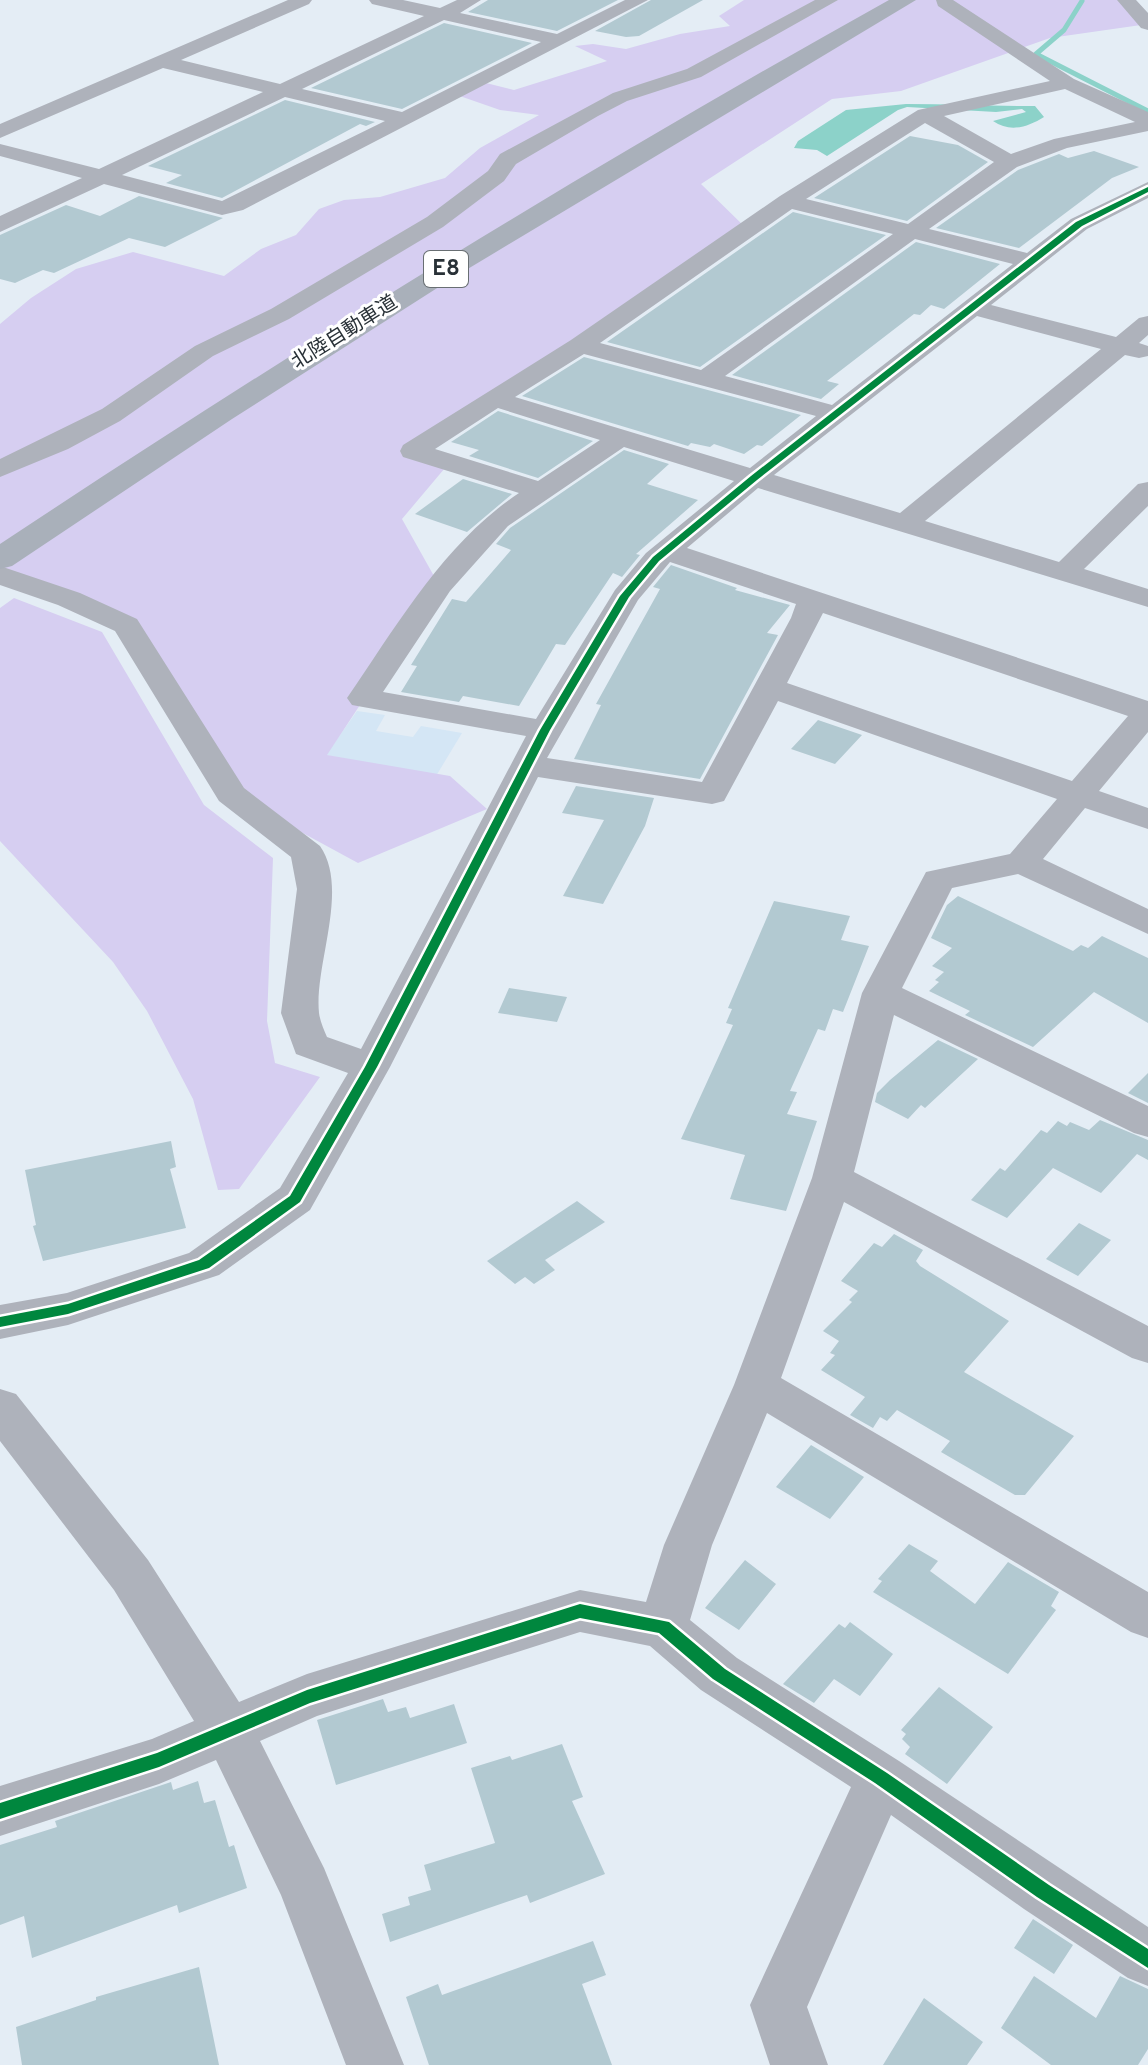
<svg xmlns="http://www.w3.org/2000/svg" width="1148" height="2065" viewBox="0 0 1148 2065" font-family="Overpass,'Noto Sans JP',sans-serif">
<rect width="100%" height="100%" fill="#e4edf5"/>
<path fill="#d4e6f5" d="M357,711l28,4 -9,16 37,6 8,-11 41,7 -26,43 -110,-21z"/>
<path fill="#d6cef1" d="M744,0h382l22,24 -98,14 -149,53 -69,8 -131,85 46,45 -333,221 36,12 -48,57 37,66 -112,170 123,21 37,33 -129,54 -127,-69 -106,-169 -125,-49v-252l31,-26 45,-29 57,-17 91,24 37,-27 35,-14 23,-26 25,-9 36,-3 65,-19 35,-30 59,-33 -39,-5 -46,-16 24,-13 36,9 93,-29 -32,-15 18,-2 33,5 54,-15 50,-8 -11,-10z
M14,598l88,34 102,173 69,53 -6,163 8,42 45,14 -81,112 -21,1 -25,-91 -46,-88 -34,-49 -113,-121v-233z"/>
<path fill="#8cd2c9" d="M906,104c43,0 87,2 129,2l9,11c-16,10 -34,16 -51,4l33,-9 -4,-3 -26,3 -89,-5 -9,3 -71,46 -10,-6 -23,-2 4,-7 48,-31z"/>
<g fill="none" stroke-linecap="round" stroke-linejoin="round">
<path stroke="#8cd2c9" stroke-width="5" d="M1082,1l-18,29 -28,24 112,57"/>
</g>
<path fill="#b2c9d1" d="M488,0h130l-61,31 -89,-19z
M651,0h52l-64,36 -13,1 -31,-6z
M444,23l88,20 -130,66 -91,-21z
M285,100l90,22 -9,4 -6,-2 -138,74 -56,-15 16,-8 -34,-9z
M910,136l48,9 30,17 -81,59 -93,-23z
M1094,151l45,16 -27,11 -93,70 -83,-20 82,-58 41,-16 9,4z
M139,196l84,22 -58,29 -36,-9 -75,35 -11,-3 -28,13 -15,-4v-44l66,-30 34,11z
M793,212l93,23 -186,132 -93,-25z
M916,242l84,22 -56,45 -13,-4 -11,10 -6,-1 -87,67 12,3 -18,15 -89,-24z
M584,357l217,58 -39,31 -5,-1 -13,9 -30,-10 -4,3 -19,-4 -3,3 -166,-50z
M498,411l95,30 -55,37 -69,-22 10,-6 -28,-8z
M624,450l45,14 -22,20 51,16 -62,54 4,1 -18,22 -9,-4 -48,72 -9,-1 -37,62 -56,-10 -4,6 -58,-10 16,-26 -6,-1 41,-66 14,3 45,-52 -15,-6 14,-16z
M463,479l49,15 -45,38 -52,-18z
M671,565l66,23 -2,2 55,15 -23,28 11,2 -78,144 -126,-20 27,-54 -5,-1 64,-115 -7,-2z
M818,720l44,15 -27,29 -44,-15z
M576,786l78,12 -9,28 -42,78 -40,-8 41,-76 -42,-7z
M958,896l115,55 8,-6 7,3 14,-12 46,22v65l-54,-31 -61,55 -68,-32 5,-4 -41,-20 10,-9 -4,-2 9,-8 -12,-6 20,-18 -21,-10 16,-33z
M774,901l76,15 -9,24 28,6 -26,66 -10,-3 -8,22 -7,-2 -28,62 7,1 -10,22 30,7 -31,90 -56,-12 15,-44 -64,-16 52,-114 -7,-2 6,-14 -4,-1z
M509,988l58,9 -10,25 -59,-9z
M938,1040l40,19 -53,49 -4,-3 -13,14 -33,-17 2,-9 13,-13z
M1148,1073v30l-20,-10z
M1100,1120l48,20v20l-11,-6 -36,39 -48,-25 -46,50 -36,-18 29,-32 5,3 36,-41 6,3 11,-12 9,5 3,-4 19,8z
M171,1141l5,26 -6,2 16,59 -143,33 -10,-35 3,-1 -11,-55z
M577,1201l28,21 -60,38 10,10 -21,14 -9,-7 -10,7 -28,-23z
M1079,1223l32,17 -33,36 -32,-17z
M894,1234l29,16 -7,11 4,5 89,55 -45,51 110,64 -49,59h-10l-74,-43 9,-11 -53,-31 -10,11 -7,-4 -7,11 -23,-13 15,-18 -44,-27 14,-15 -5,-2 9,-12 -16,-10 29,-29 -3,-2 9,-9 -17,-10 33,-38 8,4z
M811,1445l53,32 -34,42 -54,-32z
M909,1544l29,17 -8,10 45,33 33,-42 51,30 -8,14 5,4 -48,64 -135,-82 9,-11 -4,-2z
M745,1560l31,24 -37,46 -34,-22z
M850,1622l43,32 -33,42 -26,-17 -20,24 -31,-19 56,-60 6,4z
M939,1687l54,40 -46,57 -42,-30 5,-7 -8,-8 4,-5 -5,-4z
M383,1699l5,13 18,-5 4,11 44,-14 13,39 -131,42 -19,-65z
M562,1744l21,53 -11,4 33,73 -75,29 -3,-8 -137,47 -8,-28 28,-9 -2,-8 23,-7 -7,-25 71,-22 -24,-75 39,-12 2,4z
M198,1781l6,22 11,-3 14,47 5,-2 13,43 -68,25 -2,-8 -145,53 -8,-42 -24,9v-80l57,-18 -2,-6 116,-39 2,8z
M1033,1919l40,26 -19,29 -40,-26z
M593,1941l13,34 -24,9 30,81h-183l-23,-68 32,-13 4,11z
M199,1967l20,98h-197l-6,-38 80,-27v-3z
M1034,1976l62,42 24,-42 28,13v60l-10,16h-87l-50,-37z
M924,1998l59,44 -16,23h-84z"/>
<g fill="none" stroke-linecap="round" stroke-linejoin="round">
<path fill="#aeb2bb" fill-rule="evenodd" d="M288,0h24l-3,4 -128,56 99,24 144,-68 -52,-12 -3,-4h34l37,8 17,-8h24l-21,13 97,21 68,-34h23l-405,210 -21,5 -118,-31 -104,48v-16l82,-38 -82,-22v-12l99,25 164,-77 -100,-24 -163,70v-14zM444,20l97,22 -139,70 -100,-23zM285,97l100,24 -163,80 -100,-26z
M815,0h23l-137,77 -74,24 -29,15 -82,48 -12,17 -61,46 -154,92 -76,37 -93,65 -52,28 -68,28v-18l102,-50 93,-63 76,-37 156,-92 61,-46 12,-17 113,-61 74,-24z
M936,0h17l121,79 74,33v19l-81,17 -50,19 -88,62 98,24 44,-34 77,-37v16l-61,31 -96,76 125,32 23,-19 9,-2v19l-9,8 9,3v10l-9,2 -14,-3 -200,166 134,41 79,-78 10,-2v24l-64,63 64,20v18l-390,-119 -71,60 461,153v31l-49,59 49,17v21l-63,-21 -42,51 105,50v25l-130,-60 -66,14 -50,100 246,118v31l-14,-4 -240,-118 -40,157 294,154v37l-16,-5 -288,-156 -63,176 367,214v46l-17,-6 -364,-219 -55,132 -22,75 47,38 162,103 249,166v59l-20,-8 -104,-69 -133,-94 -84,192 21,58h-58l-20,-60 101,-218 -150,-97 -51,-44 -70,-14 -263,84 -57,25 64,127 80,197h-58l-65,-170 -65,-135 -57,24 -159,52v-50l152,-47 42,-18 -80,-131 -114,-149v-52l16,5 132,166 91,142 68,-28 273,-84 66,12 18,-57 70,-160 78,-207 50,-185 64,-121 84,-18 47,-55 -279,-98 -54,100 -12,3 -174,-27 -148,290 -80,143 -91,65 -151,50 -68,14v-34l67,-12 122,-40 91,-65 68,-115 -52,-19 -15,-41 16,-124 -6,-32 -72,-56 -104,-170 -57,-26 -58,-20v-19l80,27 57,26 107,169 76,58c30,43 -6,119 -1,167 1,8 5,17 8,24l34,12 165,-313 -163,-29 -11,-2 -5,-7c51,-74 97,-155 172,-205l-116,-36 -3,-6 3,-6 168,-105 209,-144 138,-86 132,-29 -112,-75zM1065,89l70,33 -81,17 -43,15 -67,-38zM925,123l69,39 -86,62 -102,-25zM792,209l101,25 -192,136 -101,-27zM915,239l98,25 -181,141 -107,-29zM977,316l124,33 -201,164 -126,-38zM584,354l232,62 -66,52 -235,-71zM498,408l102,32 -62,41 -103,-32zM624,447l110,34 -88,72 -31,37 -79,129 -153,-27 67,-101 58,-65zM670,562l126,42 -5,14 -89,164 -155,-24 91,-158zM823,613l305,103 -56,65 -285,-98z
M1117,0h19l12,13v17l-7,-2z"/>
<path fill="#a9b0ba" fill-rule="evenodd" d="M889,0h27l-460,276 -224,143 -220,147 -12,3v-25c290,-192 585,-375 889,-544z"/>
<defs>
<path id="cycleway" d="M1148,187v5l-66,34 -325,254 -98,81 -30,36 -79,133 -173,337 -77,135 -91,66 -141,46 -68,13v-10l68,-13 131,-44 91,-64 75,-129 175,-337 80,-134 33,-39 98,-81 325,-254z
M580,1604l89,18 56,47 162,104 162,112 99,64v19l-111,-71 -162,-114 -162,-104 -54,-46 -79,-15 -270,85 -151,64 -159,52v-16l157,-50 150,-63z"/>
</defs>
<use href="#cycleway" stroke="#fff" stroke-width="5"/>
<use href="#cycleway" fill="#00873e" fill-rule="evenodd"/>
</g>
<g text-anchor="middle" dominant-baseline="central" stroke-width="6" stroke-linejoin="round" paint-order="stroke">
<g font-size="20" fill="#293137" stroke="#fff">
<text transform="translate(345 333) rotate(-32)">北陸自動車道</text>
</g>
<rect fill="#fff" stroke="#696f73" stroke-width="2" x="424" y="251" width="44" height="36" rx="6"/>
<g font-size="22" font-weight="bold" fill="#293137">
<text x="446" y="269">E8</text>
</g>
</g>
</svg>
